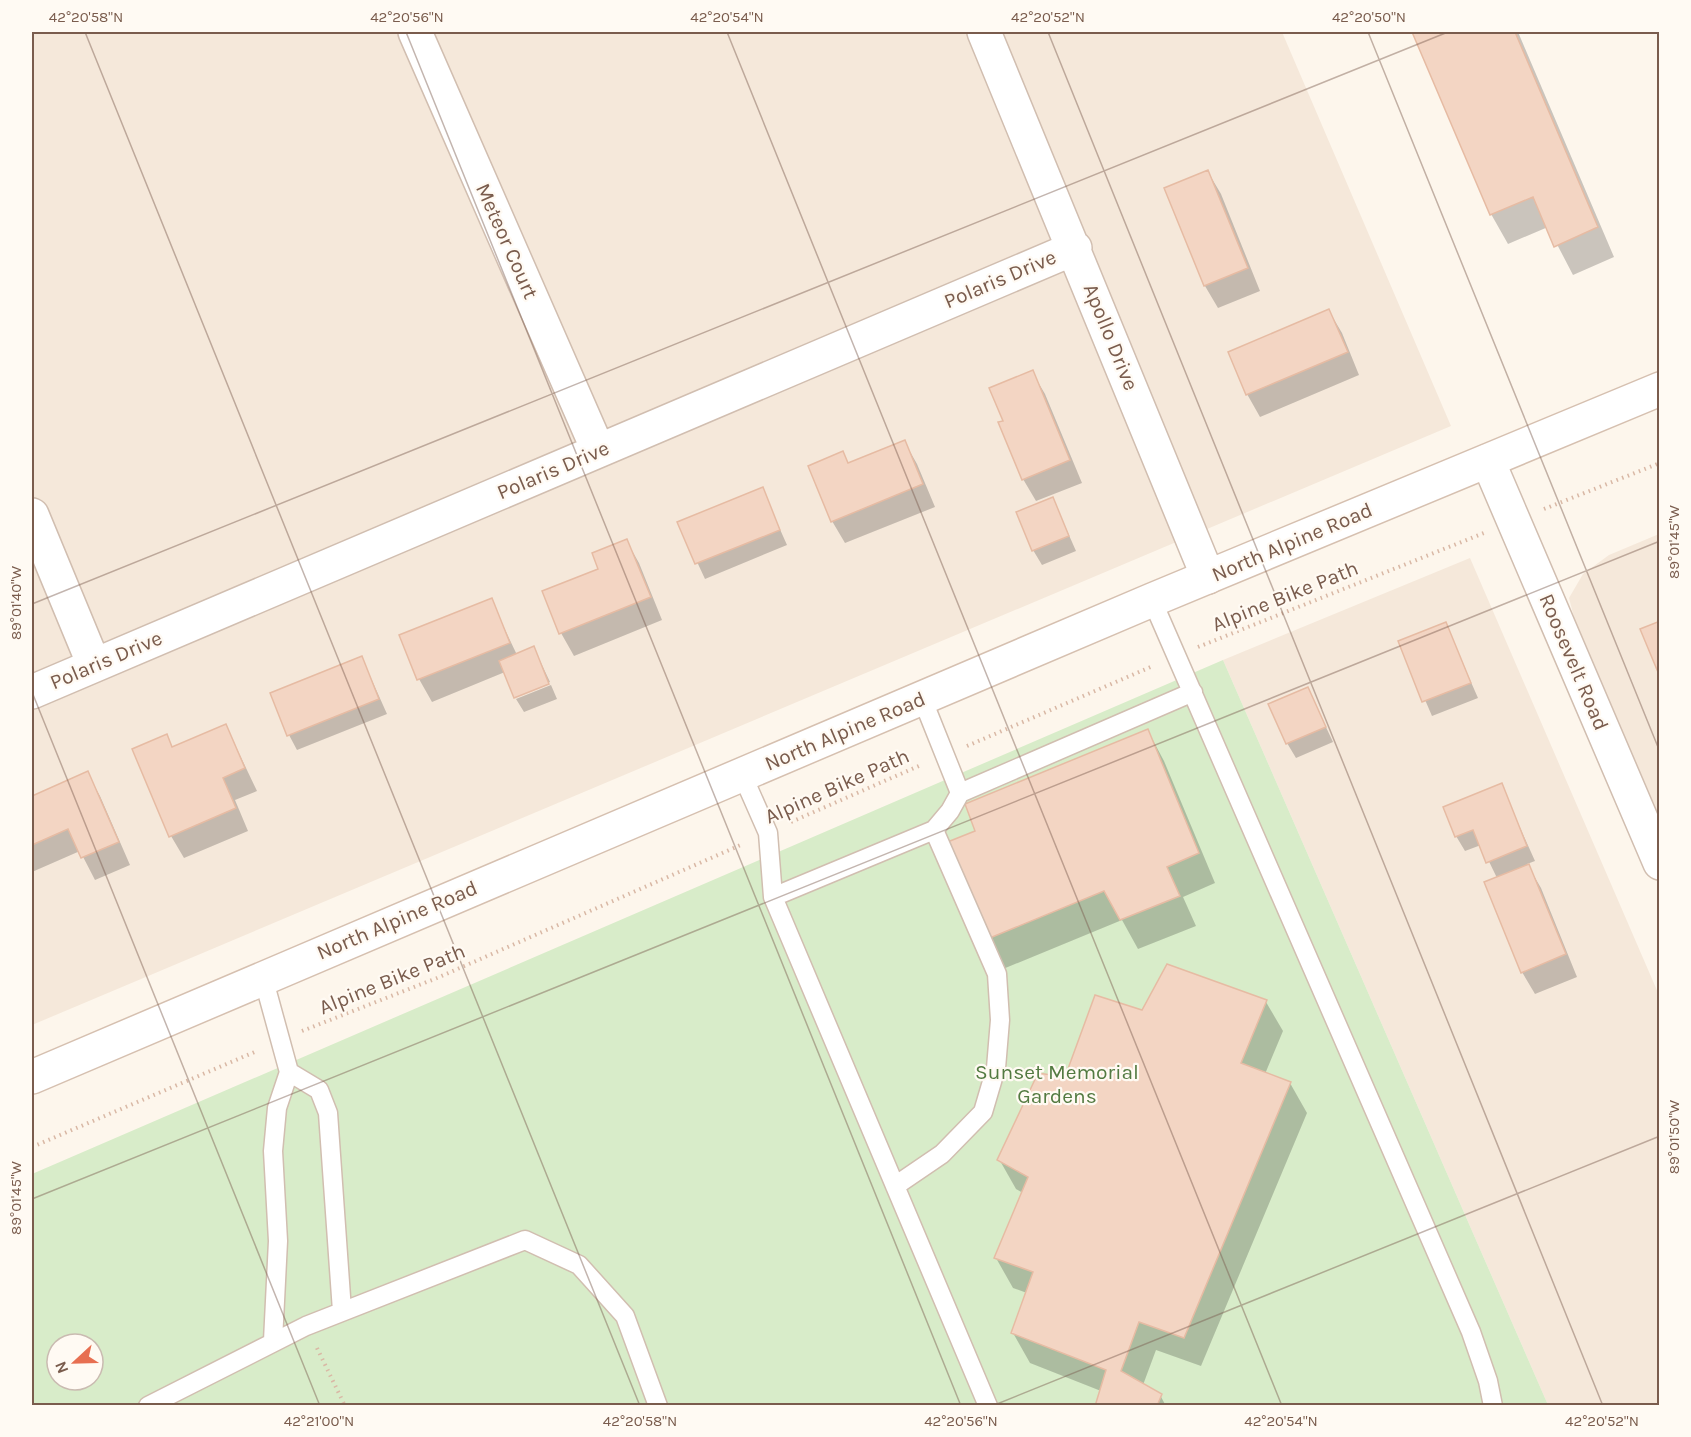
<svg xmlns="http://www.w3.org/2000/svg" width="1691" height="1437" viewBox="0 0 1691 1437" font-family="Karla,sans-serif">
<rect width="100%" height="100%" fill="#fdf6ec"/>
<path fill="#f5e8da" d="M32,32h1250l169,394 -1419,599z
M1659,534v285l-84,-198 -6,-23 14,-24 26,-19z
M1470,558l189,437v410h-111l-325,-745z"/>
<path fill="#d8ecc9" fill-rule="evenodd" d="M1223,660l325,745h-1516v-231zM57,1344h36v36h-36z"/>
<path fill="#0003" d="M1413,32h105l96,225 -41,18 -25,-48 -40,17 -17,-30z
M1208,172l13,22 39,97 -42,17 -13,-22 -39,-97z
M1329,311l13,22 17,42 -99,42 -13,-23z
M1032,372l13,22 37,89 -46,18 -13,-22 -18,-57z
M904,441l13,23 18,43 -90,36 -13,-22 11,-68 6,11z
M762,489l25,56 -82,34 -26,-56z
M1053,499l23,52 -34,14 -9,-15z
M626,540l13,23 23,57 -88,36 -13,-23 -17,-41 56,-23z
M491,600l26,55 17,-7 16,34 -35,14 -10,-24 -73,30 -13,-23z
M1445,623l33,75 -46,18 -32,-74z
M362,658l25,56 -90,36 -8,-15z
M551,685l6,14 -33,13 -8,-13z
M1308,689l25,53 -37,16 -9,-15z
M226,726l31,65 -22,9 13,31 -64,27 -13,-22 -5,-100 7,12z
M1148,731l16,30 51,122 -32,14 13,29 -58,23 -16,-29 -119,49 -17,-29 -9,-108z
M87,773l13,23 30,69 -35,15 -15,-29 -48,21v-75z
M1501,785l34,76 -8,3 14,24 36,89 -42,17 -13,-22 -25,-94 -16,-33 -16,6 -9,-15z
M1266,1002l17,29 -18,43 25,9 17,30 -106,253 -45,-16 -13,35 17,10 6,11h-69l4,-15 -71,-28 -17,-30 14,-40 -14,-5 -17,-30 27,-65 -7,-4 -17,-30 67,-80 77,-67z"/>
<path fill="#f3d5c3" stroke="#e6bba3" stroke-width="1.5" d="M1412,32h103l83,195 -44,20 -21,-50 -43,18z
M1208,170l40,98 -44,18 -40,-98z
M1329,309l19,43 -102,43 -18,-43z
M1033,370l37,90 -48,20 -24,-58 5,-1 -14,-33z
M905,440l18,44 -92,38 -23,-56 35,-15 5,12z
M763,487l17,43 -85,34 -18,-42z
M1053,497l16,39 -37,15 -16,-39z
M627,539l24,58 -92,37 -17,-43 56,-22 -6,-16z
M492,598l18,45 -93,37 -18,-45z
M1660,621v56l-20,-48z
M1446,622l25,61 -49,19 -24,-61z
M534,646l15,38 -35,14 -15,-37z
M362,656l17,43 -92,37 -17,-43z
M1308,687l18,40 -40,17 -18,-40z
M226,724l19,44 -22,10 13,30 -67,29 -37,-88 35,-15 5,13z
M1148,729l51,124 -32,14 13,29 -60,24 -16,-29 -119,49 -40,-97 30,-12 -10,-27z
M88,771l31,71 -38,16 -13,-29 -36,16v-49z
M1502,783l25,63 -41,17 -13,-33 -18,7 -12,-30z
M1529,864l37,90 -45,19 -37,-91z
M1167,964l100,36 -26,63 50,19 -107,256 -45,-16 -18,49 41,23 -5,12h-62l11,-36 -95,-37 22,-61 -39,-14 34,-81 -31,-17 41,-87 27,4 30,-82 47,15z"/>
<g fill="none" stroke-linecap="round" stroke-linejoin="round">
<defs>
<path id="service" d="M1152,600l319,732 17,49 5,25
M922,698l38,95
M742,774l26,59 5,64 215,509
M934,830l16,-19 10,-18 233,-101
M773,897l161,-67 63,144 3,46 -4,48 -13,44 -41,42 -47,32
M263,977l26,95 -12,36 -4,43 5,90 -5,100
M289,1072l30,18 9,23 14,198
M148,1406l158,-80 219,-86 54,25 46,51 33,90"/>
<path id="minor" d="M415,32l183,418
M984,32l224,545
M32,515l62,150
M32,692l1043,-444"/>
<path id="tertiary" d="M1488,461l172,402"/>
<path id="secondary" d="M32,1077l1120,-477 508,-211"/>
</defs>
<use href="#service" stroke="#d1beb0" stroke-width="21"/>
<use href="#minor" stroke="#d1beb0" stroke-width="36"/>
<use href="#tertiary" stroke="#d1beb0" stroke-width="36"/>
<use href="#secondary" stroke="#d6c0b0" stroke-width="36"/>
<path stroke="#d9b8a5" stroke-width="4" stroke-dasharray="1.5 4.5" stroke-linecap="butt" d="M1544,509l116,-46
M1198,647l286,-114
M967,746l186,-80
M791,822l130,-57
M302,1031l135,-53 306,-134
M32,1147l225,-96
M317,1348l28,58"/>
<use href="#service" stroke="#fff" stroke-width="18"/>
<use href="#minor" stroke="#fff" stroke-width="33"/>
<use href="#tertiary" stroke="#fff" stroke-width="33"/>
<use href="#secondary" stroke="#fff" stroke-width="33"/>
</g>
<path fill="none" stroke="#7a5c4d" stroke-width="1.5" stroke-opacity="0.45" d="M85,32l555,1374M406,32l555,1374M727,32l555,1374M1048,32l555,1374M1368,32l292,720M32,604l1416,-572M32,692l288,714M32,1199l1628,-658M992,1406l668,-270"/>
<g text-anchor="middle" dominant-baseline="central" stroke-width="4.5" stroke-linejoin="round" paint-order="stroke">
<g font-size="21" fill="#7a5c4d" stroke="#fffaf3">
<text transform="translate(507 241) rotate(66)">Meteor Court</text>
<text transform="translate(1000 279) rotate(-23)">Polaris Drive</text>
<text transform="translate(1111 337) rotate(68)">Apollo Drive</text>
<text transform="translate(553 470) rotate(-23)">Polaris Drive</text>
<text transform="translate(1292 542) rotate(-23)">North Alpine Road</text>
<text transform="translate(1285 596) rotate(-22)">Alpine Bike Path</text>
<text transform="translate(106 660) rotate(-23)">Polaris Drive</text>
<text transform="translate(1574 662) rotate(67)">Roosevelt Road</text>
<text transform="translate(845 731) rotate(-23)">North Alpine Road</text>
<text transform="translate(837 786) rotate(-24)">Alpine Bike Path</text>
<text transform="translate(397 920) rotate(-23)">North Alpine Road</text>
<text transform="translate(392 979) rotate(-22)">Alpine Bike Path</text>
</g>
<g font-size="21" fill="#537a41" stroke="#fffaf3">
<text x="1057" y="1072">Sunset Memorial<tspan x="1057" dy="24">Gardens</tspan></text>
</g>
</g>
<rect width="1691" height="1437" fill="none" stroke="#fffaf3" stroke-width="66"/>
<g transform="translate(75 1362) rotate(248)"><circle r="28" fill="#fffaf3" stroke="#cabbb1" stroke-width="1.5"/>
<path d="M0-4.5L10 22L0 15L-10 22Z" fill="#e76f51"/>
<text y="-9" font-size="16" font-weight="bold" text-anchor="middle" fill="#7a5c4d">N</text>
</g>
<rect x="33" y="33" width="1625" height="1371" fill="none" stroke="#7a5c4d" stroke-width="2"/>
<g font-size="15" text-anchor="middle" fill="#7a5c4d">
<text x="86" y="22">42°20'58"N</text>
<text x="407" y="22">42°20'56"N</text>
<text x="727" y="22">42°20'54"N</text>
<text x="1048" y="22">42°20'52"N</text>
<text x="1369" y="22">42°20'50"N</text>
<text transform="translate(1674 542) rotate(-90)" y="5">89°01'45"W</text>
<text transform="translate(16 603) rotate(-90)" y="5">89°01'40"W</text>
<text transform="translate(1674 1137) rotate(-90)" y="5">89°01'50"W</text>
<text transform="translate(16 1198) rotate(-90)" y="5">89°01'45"W</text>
<text x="319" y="1426">42°21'00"N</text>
<text x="640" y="1426">42°20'58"N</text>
<text x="961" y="1426">42°20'56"N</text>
<text x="1281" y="1426">42°20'54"N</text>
<text x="1602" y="1426">42°20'52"N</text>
</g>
</svg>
